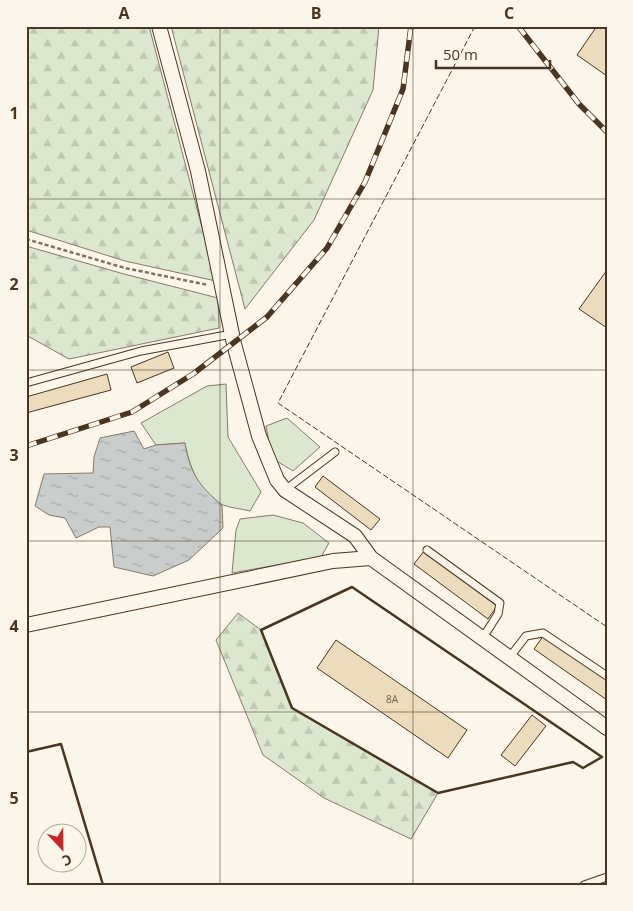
<svg xmlns="http://www.w3.org/2000/svg" width="633" height="911" viewBox="0 0 633 911" font-family="'Open Sans',sans-serif">
<defs>
<pattern id="forest-firs" width="22" height="20" patternUnits="userSpaceOnUse" patternTransform="scale(1.25)"><rect width="22" height="20" fill="#dce7d0"/><path d="M5 1l3.5 6h-7zM16 11l3.5 6h-7z" fill="#bec7b2"/></pattern>
<pattern id="water-ripples" width="26" height="14" patternUnits="userSpaceOnUse" patternTransform="scale(1.25)"><rect width="26" height="14" fill="#c9cecd"/><path d="M2 4q2-2 4 0t4 0M15 11q2-2 4 0t4 0" fill="none" stroke="#a5a8a6"/></pattern>
</defs>
<rect width="100%" height="100%" fill="#fbf6e9"/>
<path fill="#dce7d0" stroke="#887966" d="M226,384l2,53 33,55 -11,19c-8,-2 -19,-3 -27,-6 -23,-10 -34,-39 -38,-62l-29,2 -15,-22 66,-37z
M287,418l33,29 -27,24 -21,-13 -6,-32z
M273,515l30,8 26,20 -8,14 -89,16 4,-43 4,-11z"/>
<path fill="url(#forest-firs)" stroke="#887966" d="M26,26h123l67,255 -91,-20 -99,-31z
M171,26h208l-6,64 -59,130 -69,89z
M26,246l98,28 94,24 1,30 -150,31 -43,-24z
M238,613l23,17 31,78 146,85 -27,46 -87,-41 -61,-43 -47,-115z"/>
<path fill="url(#water-ripples)" stroke="#887966" d="M134,431l10,18 12,-4 29,-2c5,30 14,43 37,62l1,23 -34,32 -36,16 -39,-9 -4,-40h-11l-23,11 -11,-20 -16,-3 -14,-9 9,-32 49,-1 1,-16 6,-19z"/>
<path fill="#ecdcbc" stroke="#4a3520" d="M597,26h10v50l-30,-21z
M607,270v58l-28,-19z
M168,352l6,16 -37,15 -6,-16z
M107,374l4,16 -85,23v-16z
M323,476l57,43 -9,11 -56,-43z
M424,551l73,55 -9,13 -74,-55z
M544,635l63,44v21l-73,-51z
M336,640l131,90 -19,28 -131,-90z
M532,715l14,11 -31,40 -14,-11z"/>
<g fill="none" stroke-linecap="round" stroke-linejoin="round">
<defs>
<path id="lane" d="M26,383l115,-32 91,-17
M285,490l50,-38
M427,550l73,53 -2,11 -16,25
M509,658l17,-22 17,-3 64,43
M584,885l23,-8"/>
<path id="street" d="M159,26l39,145 36,173 25,92 18,44 8,10 70,46 16,22
M26,625l307,-64 38,-3 236,170"/>
</defs>
<use href="#lane" stroke="#4a3520" stroke-width="9"/>
<use href="#street" stroke="#4a3520" stroke-width="16"/>
<path stroke="#7f6f5c" stroke-width="2.5" stroke-dasharray="4 2.5" stroke-linecap="butt" d="M26,239l99,29 83,17
M187,884l1,1"/>
<use href="#lane" stroke="#fbf6e9" stroke-width="7"/>
<use href="#street" stroke="#fbf6e9" stroke-width="14"/>
<defs>
<path id="rail" d="M518,26l61,78 28,28
M26,446l106,-34 61,-38 74,-57 60,-69 38,-66 38,-93 8,-63"/>
</defs>
<use href="#rail" stroke="#4a3520" stroke-width="5.5"/>
<use href="#rail" stroke="#fbf6e9" stroke-width="4" stroke-dasharray="11" stroke-linecap="butt"/>
<path stroke="#4a3520" stroke-width="1" stroke-dasharray="6 2.5" stroke-linecap="butt" d="M475,26l-197,377 329,224"/>
<path stroke="#4a3520" stroke-width="2.5" d="M352,587l250,170 -19,11 -10,-6 -135,31 -146,-85 -31,-78z
M26,752l35,-8 42,141"/>
</g>
<path fill="none" stroke="#4a3520" stroke-width="1" stroke-opacity="0.55" d="M220,26v859M413,26v859M26,199h581M26,370h581M26,541h581M26,712h581"/>
<g text-anchor="middle" dominant-baseline="central" stroke-width="4" stroke-linejoin="round" paint-order="stroke">
<g font-size="10" fill="#725f47">
<text x="392" y="699">8А</text>
</g>
</g>
<rect width="633" height="911" fill="none" stroke="#fbf6e9" stroke-width="55"/>
<g transform="translate(62 848) rotate(158)"><circle r="24" fill="#fbf6e9" stroke="#b4a999"/>
<path d="M0-4L9 19L0 12L-9 19Z" fill="#c62828"/>
<text y="-8" font-size="14" font-weight="bold" text-anchor="middle" fill="#4a3520">С</text>
</g>
<path d="M436 60v8h114v-8" fill="none" stroke="#4a3520" stroke-width="2.5"/>
<text x="443" y="60" font-size="15" fill="#4a3520" stroke="#fbf6e9" stroke-width="4" paint-order="stroke">50 m</text>
<rect x="28" y="28" width="578" height="856" fill="none" stroke="#4a3520" stroke-width="2"/>
<g font-size="16" text-anchor="middle" font-weight="bold" fill="#4a3520">
<text x="124" y="19">A</text>
<text x="316" y="19">B</text>
<text x="509" y="19">C</text>
<text x="14" y="119">1</text>
<text x="14" y="290">2</text>
<text x="14" y="461">3</text>
<text x="14" y="632">4</text>
<text x="14" y="804">5</text>
</g>
</svg>
